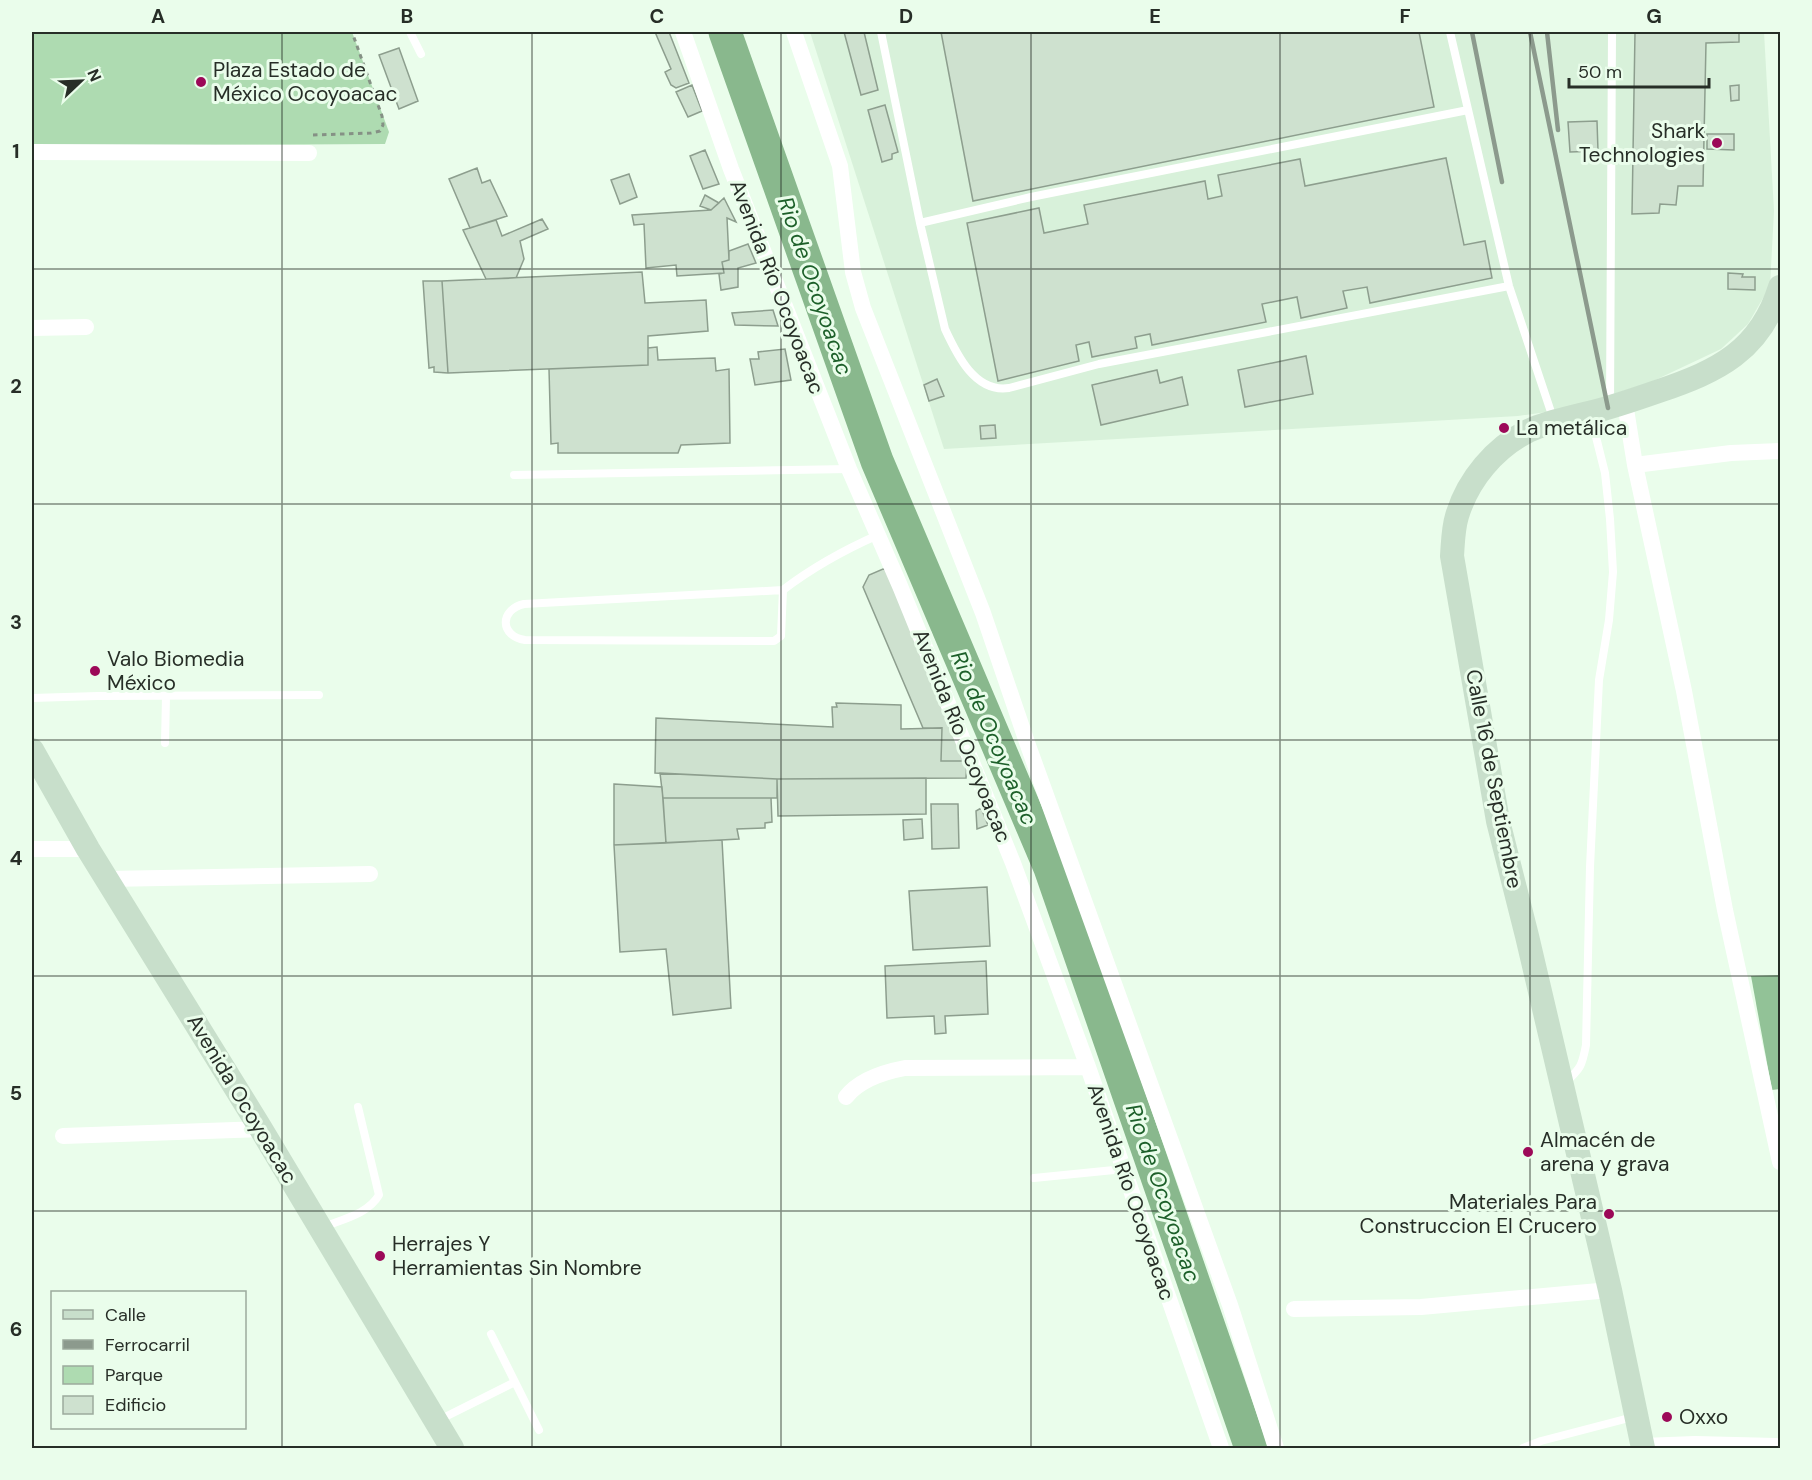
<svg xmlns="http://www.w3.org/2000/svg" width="1812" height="1480" viewBox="0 0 1812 1480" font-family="'DM Sans',sans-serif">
<rect width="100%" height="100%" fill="#eafdeb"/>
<path fill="#d8f1da" d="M810,32h954l10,179 -4,75 -22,38 -27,25 -70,33 -84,27 -49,7 -574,33z"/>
<path fill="#aedbb1" d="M32,32h320l37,100 -4,12 -353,2z"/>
<path fill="#92c297" d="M1780,975v114l-8,1 -21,-114z"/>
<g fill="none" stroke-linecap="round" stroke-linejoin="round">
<path stroke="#89b88d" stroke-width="33" d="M725,32l152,429 173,407 201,580"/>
</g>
<path fill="#cee1cf" stroke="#8d9e8e" stroke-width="1.5" d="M655,32h14l20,51 -13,5 -5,-3 -6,-13 6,-3z
M844,32h20l14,58 -17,5z
M941,32h478l15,75 -461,94z
M1635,32h104v10l-33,1 -3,143h-25l-2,19 -16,-1 -1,9 -27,1z
M399,48l19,53 -19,8 -20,-54z
M692,85l10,26 -14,6 -12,-25z
M1739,85v15l-8,1 -1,-15z
M885,105l13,47 -6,2v5l-10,3 -14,-52z
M1597,121l1,30 -28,1 -2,-30z
M1707,134h27v16l-27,-1z
M705,150l14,34 -16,5 -13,-33z
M1446,158l18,87 21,-4 7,37 -122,25 -3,-16 -24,4 4,17 -46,10 -4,-21 -35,7 4,18 -114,23 -2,-11 -15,3 2,11 -45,9 -3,-15 -13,3 3,16 -81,20 -31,-158 72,-15 5,25 44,-9 -4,-19 121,-24 3,18 14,-3 -4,-21 82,-16 5,27z
M477,168l5,15 8,-3 17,36 -37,12 -21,-49z
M629,174l8,23 -17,7 -9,-24z
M705,195l14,8 -8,7 -11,-4z
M724,198l12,24 -9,-4 2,42 -7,2 2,11 -47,3 -1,-11 -30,3 -2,-44 -10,1 -2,-10 79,-5z
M542,219l6,10 -28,12 4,18 -8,19 -30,1 -23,-49 33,-10 6,16z
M748,244l8,19 -18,5v19l-17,3 -2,-16 5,-1 -2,-11 7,-2v-9z
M642,272l3,31 61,-3 2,31 -60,5v29l-200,8 -6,-92z
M1728,273l15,1 -1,3h13v13l-27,-1z
M423,281h19l6,92 -14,-1v-5l-5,1z
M773,310l5,16 -43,-1 -3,-12z
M657,347l1,13 57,-2 1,13 13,-2 1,74 -49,2 -3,8h-120v-10l-7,1 -2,-75 99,-4v-17z
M785,349l6,31 -36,5 -5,-26h9l-1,-7z
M1306,356l7,38 -68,13 -7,-37z
M1157,370l3,13 22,-6 6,28 -87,20 -9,-40z
M937,379l7,17 -15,5 -5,-16z
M995,425l1,13 -15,1 -1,-13z
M883,569l5,1 79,191h-26l1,-33h-19l-60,-141 6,-12z
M836,703l65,2v24l41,-1 -1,33h26l-1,17 -189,1 -122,-6 1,-55 177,9 -1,-20h5z
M660,773l117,6v19h-114z
M926,778v36l-148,2 -1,-37z
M614,784l48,3 4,56 -52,2z
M663,798h108l1,24 -7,1v5l-28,1 2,10 -73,4z
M931,804h27l1,44 -27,1z
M981,808l7,17 -11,4 -1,-18z
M922,819l1,19 -19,2 -1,-20z
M722,840l9,168 -58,7 -7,-66 -46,3 -6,-107z
M987,887l3,59 -77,4 -4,-59z
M986,961l2,53 -43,2 1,17 -11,1 -1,-18 -47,2 -2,-52z"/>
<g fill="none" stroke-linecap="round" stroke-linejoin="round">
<path stroke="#859185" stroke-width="3" stroke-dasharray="4.5 4.5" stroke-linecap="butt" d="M313,135l58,-2 9,-2 3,-6 -1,-9 -30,-84"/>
<path stroke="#fff" stroke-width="8" d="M410,32l11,22
M881,32l39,191 25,106c12,26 30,64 64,59l90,-24 410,-78
M1450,32l59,254 45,135
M920,223l111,-26 437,-87
M1610,406l2,-374
M514,475l335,-6
M783,590l-259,14c-25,6 -24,32 1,36l249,1 7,-5 2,-46c30,-23 61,-40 95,-55
M32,698l66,-2 221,-1
M165,743l1,-47
M1565,1083c16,-15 17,-17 21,-38l4,-178 9,-187 10,-60 4,-48 -3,-53 -5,-46 -15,-60
M1034,1178l90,-9
M323,1227c20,-8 45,-13 56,-32l-21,-88
M491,1334l24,48
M439,1420l76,-38 24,48
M1523,1448l18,-7 92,-24"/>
<path stroke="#fff" stroke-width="16" d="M683,32l48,137 118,300 51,117 113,277 75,204 133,381
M794,32l46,134 13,106 10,36 120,305 46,135 201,557 46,143
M32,152l277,1
M32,328l54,-1
M1625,403l10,62 49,226 41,219 55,252
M1635,465l96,-12 49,-2
M32,849h56
M107,879l263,-5
M846,1097c13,-17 38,-25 59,-29l183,-1
M63,1136l198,-7
M1294,1309l127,-2 189,-17
M1643,1446l52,-2 81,2 4,2"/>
<path stroke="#c8dfcb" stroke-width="24" d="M32,750l56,99 173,280 191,319
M1643,1448l-33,-158 -83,-354 -29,-115 -46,-265c1,-13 1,-27 5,-40 11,-37 38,-68 71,-85 19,-9 41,-13 61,-18 24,-6 47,-14 70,-22 59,-20 101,-40 121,-104"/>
<path stroke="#8c9a8d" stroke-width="4.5" d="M1472,32l30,150
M1530,32l78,376
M1547,32l11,98"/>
</g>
<path fill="none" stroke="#272e27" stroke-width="1.5" stroke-opacity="0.55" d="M282,32v1416M532,32v1416M781,32v1416M1031,32v1416M1280,32v1416M1530,32v1416M32,269h1748M32,504h1748M32,740h1748M32,976h1748M32,1211h1748"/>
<g fill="#9c0958" stroke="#eafdeb" stroke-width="2">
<circle cx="201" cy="82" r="6"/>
<circle cx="1717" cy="143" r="6"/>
<circle cx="1504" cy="428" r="6"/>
<circle cx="95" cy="671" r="6"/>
<circle cx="1528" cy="1152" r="6"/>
<circle cx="1609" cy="1214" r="6"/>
<circle cx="380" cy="1256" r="6"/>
<circle cx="1667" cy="1417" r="6"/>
</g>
<g text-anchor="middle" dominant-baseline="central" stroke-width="6" stroke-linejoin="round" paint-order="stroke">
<g font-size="21" fill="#272e27" stroke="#eafdeb" text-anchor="start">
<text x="213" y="70">Plaza Estado de<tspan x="213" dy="24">México Ocoyoacac</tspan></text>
<text x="1705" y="131" text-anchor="end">Shark<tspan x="1705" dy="24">Technologies</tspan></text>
<text x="1516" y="428">La metálica</text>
<text x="107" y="659">Valo Biomedia<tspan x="107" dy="24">México</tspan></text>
<text x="1540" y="1140">Almacén de<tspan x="1540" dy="24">arena y grava</tspan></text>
<text x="1597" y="1202" text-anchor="end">Materiales Para<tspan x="1597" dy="24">Construccion El Crucero</tspan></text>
<text x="392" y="1244">Herrajes Y<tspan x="392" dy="24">Herramientas Sin Nombre</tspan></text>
<text x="1679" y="1417">Oxxo</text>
</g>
<g font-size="21" fill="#272e27" stroke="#eafdeb">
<text transform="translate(777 287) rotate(69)">Avenida Río Ocoyoacac</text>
<text transform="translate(962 736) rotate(68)">Avenida Río Ocoyoacac</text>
<text transform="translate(1494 779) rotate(79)">Calle 16 de Septiembre</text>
<text transform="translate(242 1099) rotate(59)">Avenida Ocoyoacac</text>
<text transform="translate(1131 1192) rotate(71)">Avenida Río Ocoyoacac</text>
</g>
<g font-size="22" font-style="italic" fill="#1d602a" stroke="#eafdeb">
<text transform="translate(815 286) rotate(71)">Rio de Ocoyoacac</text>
<text transform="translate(994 738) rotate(67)">Rio de Ocoyoacac</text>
<text transform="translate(1163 1193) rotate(71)">Rio de Ocoyoacac</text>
</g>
</g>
<rect width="1812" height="1480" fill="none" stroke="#eafdeb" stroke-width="66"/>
<rect x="51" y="1291" width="195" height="138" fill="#eafdeb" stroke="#9caa9d" stroke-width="1.5"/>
<rect x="63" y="1310" width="30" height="9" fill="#c8dfcb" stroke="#9caa9d" stroke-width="1.5"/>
<text x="105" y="1321" font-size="18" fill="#272e27">Calle</text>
<rect x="63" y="1340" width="30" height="9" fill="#8c9a8d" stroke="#9caa9d" stroke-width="1.5"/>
<text x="105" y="1351" font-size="18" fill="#272e27">Ferrocarril</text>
<rect x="63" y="1366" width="30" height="18" fill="#aedbb1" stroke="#9caa9d" stroke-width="1.5"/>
<text x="105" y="1381" font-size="18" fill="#272e27">Parque</text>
<rect x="63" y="1396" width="30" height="18" fill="#cee1cf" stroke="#9caa9d" stroke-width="1.5"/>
<text x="105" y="1411" font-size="18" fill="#272e27">Edificio</text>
<g transform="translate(81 81) rotate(67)" stroke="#eafdeb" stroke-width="4.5" paint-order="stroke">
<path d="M0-4.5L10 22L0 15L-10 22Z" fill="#272e27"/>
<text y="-9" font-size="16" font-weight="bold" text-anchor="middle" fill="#272e27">N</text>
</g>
<path d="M1569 78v9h140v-9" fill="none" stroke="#272e27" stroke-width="3"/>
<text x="1578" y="78" font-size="18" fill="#272e27" stroke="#eafdeb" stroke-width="4.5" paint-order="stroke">50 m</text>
<rect x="33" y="33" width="1746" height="1414" fill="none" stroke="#272e27" stroke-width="2"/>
<g font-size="20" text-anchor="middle" font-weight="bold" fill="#272e27">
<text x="158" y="23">A</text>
<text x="407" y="23">B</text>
<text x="657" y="23">C</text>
<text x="906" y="23">D</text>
<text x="1155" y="23">E</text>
<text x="1405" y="23">F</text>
<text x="1654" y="23">G</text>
<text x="16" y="158">1</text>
<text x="16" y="393">2</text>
<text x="16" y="629">3</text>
<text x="16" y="865">4</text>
<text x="16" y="1100">5</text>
<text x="16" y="1336">6</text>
</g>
</svg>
